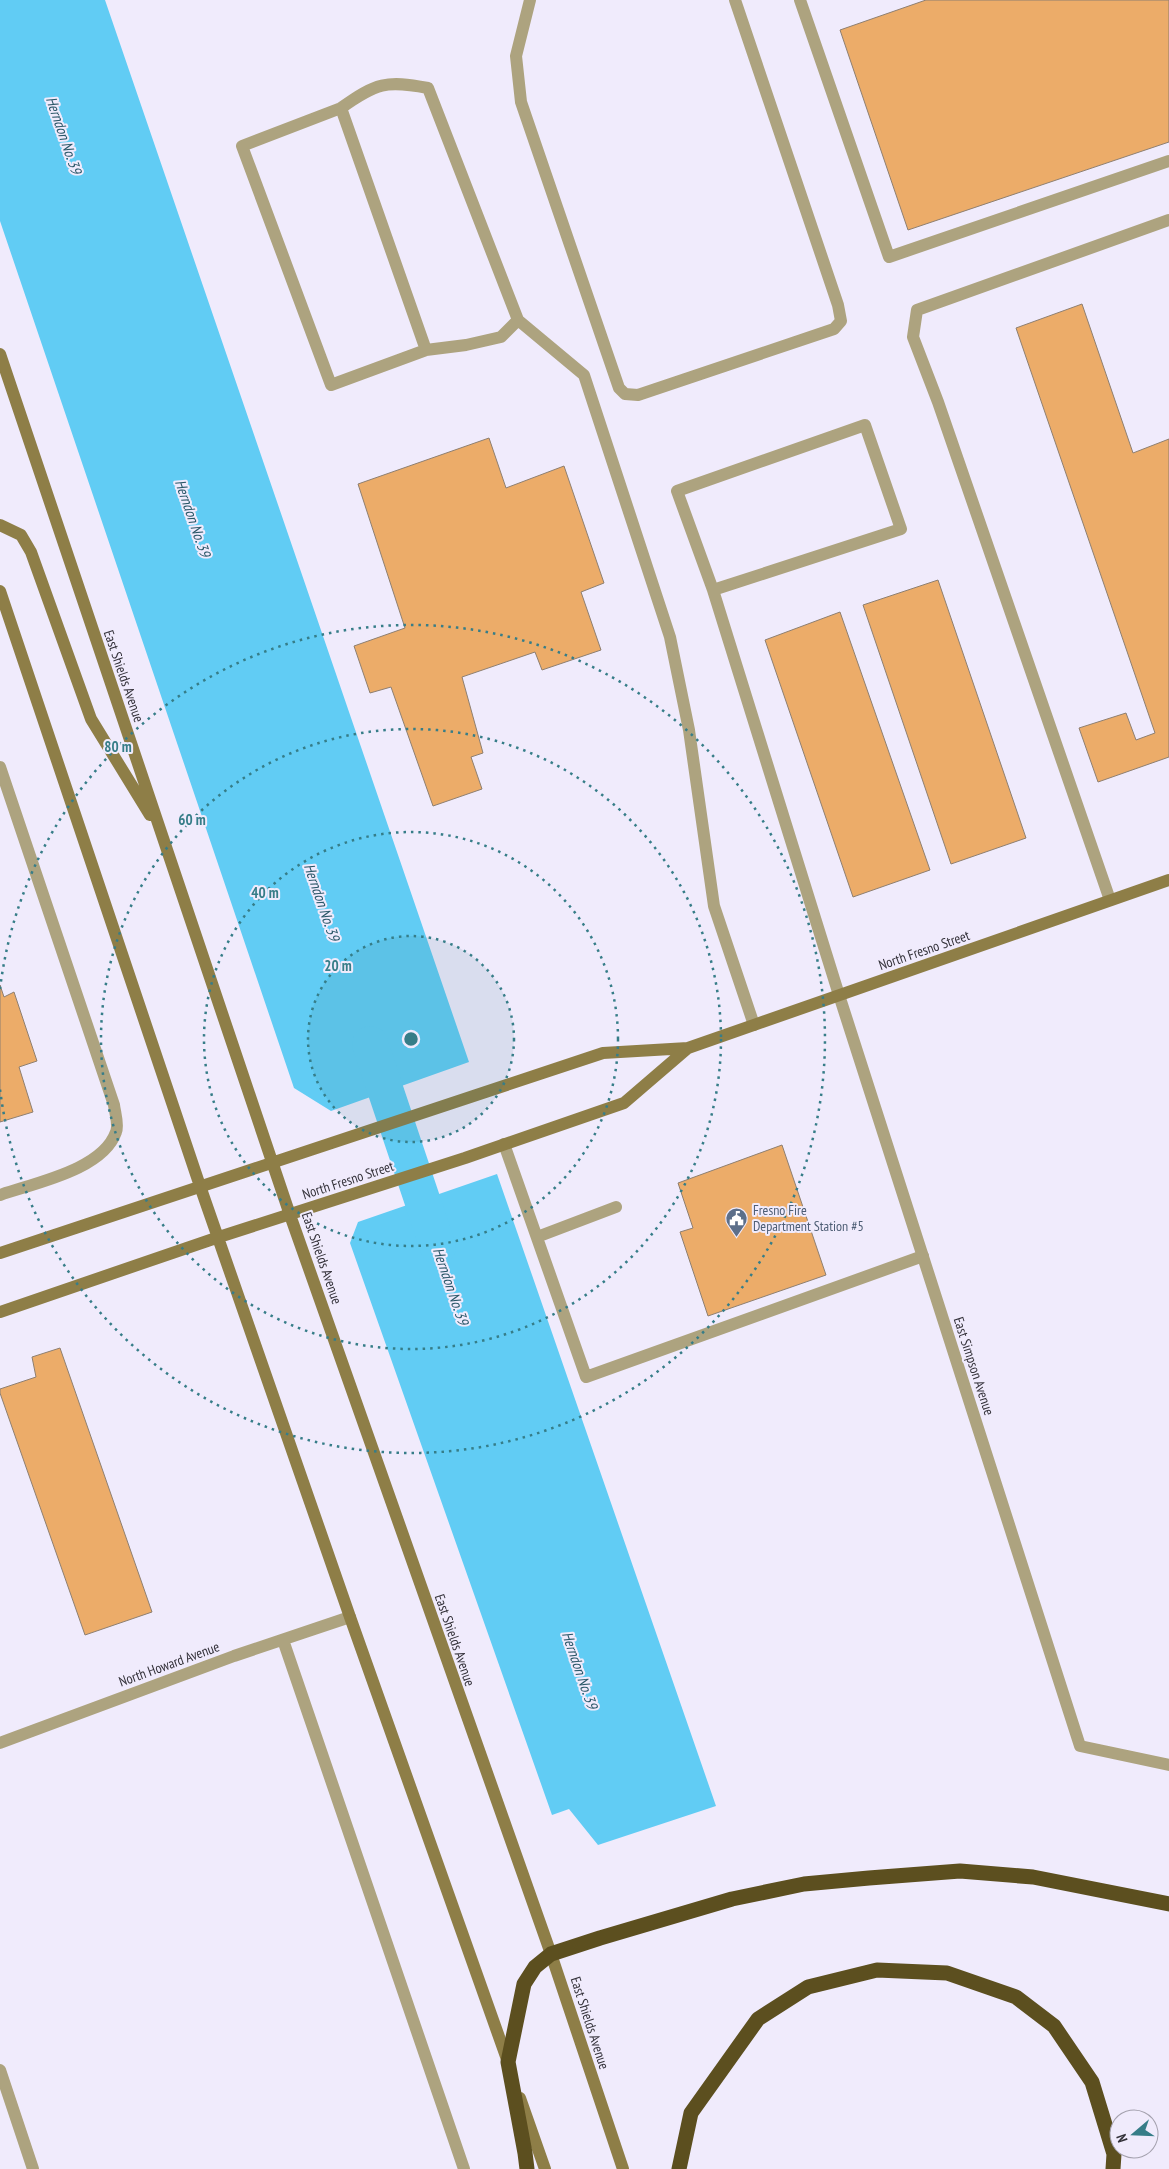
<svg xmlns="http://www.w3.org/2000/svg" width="1169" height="2169" viewBox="0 0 1169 2169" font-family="'PT Sans Narrow',sans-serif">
<rect width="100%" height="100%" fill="#f0ebfc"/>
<path fill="#61ccf4" d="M0,0h105l364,1062 -138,49 -37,-23 -294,-867z
M497,1174l219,632 -118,39 -29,-36 -17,6 -202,-572 8,-21z"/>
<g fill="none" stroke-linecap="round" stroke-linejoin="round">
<path stroke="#61ccf4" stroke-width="36" d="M370,1044l68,203"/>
</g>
<path fill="#ecac69" stroke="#8e7f70" d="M926,0h243v142l-261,88 -68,-200z
M1082,304l51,149 36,-14v318l-71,25 -19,-54 47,-15 10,27 19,-7 -139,-405z
M489,438l17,50 58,-22 40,117 -23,9 20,58 -59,20 -7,-18 -73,25 21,76 -12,4 11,32 -49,17 -42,-119 -21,6 -16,-47 51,-18 -47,-144z
M938,580l88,258 -75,26 -88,-259z
M840,612l90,258 -77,27 -88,-257z
M0,985l4,12 10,-5 23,69 -18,6 14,45 -33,10z
M782,1145l44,130 -118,41 -28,-84 13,-4 -15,-45z
M60,1348l92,264 -67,23 -85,-242v-4l36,-12 -4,-20z"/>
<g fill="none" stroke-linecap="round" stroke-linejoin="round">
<path stroke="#ada37f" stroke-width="12" d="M530,0l-14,56 5,46 98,286 6,6 13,1 196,-66 7,-8 -3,-16 -103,-305
M800,0l89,257 280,-96
M341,108l-99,38 89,239 95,-35
M518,320l-17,17 -35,8 -40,5 -85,-242c35,-25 45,-28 87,-20l90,232 66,55 86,262 19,93 25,176 40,119
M713,590l188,-61 -36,-104 -188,66 36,99 126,405
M1110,900l-172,-498 -25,-65 4,-27 252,-90
M504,1144l82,233 337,-121
M537,1237l79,-30"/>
<path stroke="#ada37f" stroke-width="12" d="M0,767l114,338c1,8 5,20 2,27 -13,38 -82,51 -116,63
M839,995l241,751 89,19
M283,1640l181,529
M0,1743l234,-87 116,-39
M0,2070l33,99"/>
<path stroke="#8e7e47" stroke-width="12" d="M0,354l290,861 261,739 72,215
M0,525l21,10 10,17 60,167 59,96
M0,591l200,595 150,431 159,448
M0,1253l603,-200 85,-5 481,-168
M0,1312l219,-75 246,-79 159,-55 64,-55
M520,2098l25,71"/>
<path stroke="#5c4f1f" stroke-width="15" d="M527,2169l-2,-16 -17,-91 16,-78 11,-17 16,-13 49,-16 132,-39 72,-15 65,-6 91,-7 73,6 136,27
M679,2169l12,-56 67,-94 50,-32 69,-17 70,3 69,24 38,29 38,56 22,72 -1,15"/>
</g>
<circle cx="411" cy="1039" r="103" fill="#367d88" fill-opacity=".12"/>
<g fill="none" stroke="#367d88" stroke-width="2.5" stroke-dasharray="2.5 5">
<circle cx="411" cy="1039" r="103"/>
<circle cx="411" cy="1039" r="207"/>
<circle cx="411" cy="1039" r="310"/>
<path d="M0 989A414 414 0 1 1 0 1089"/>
</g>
<defs>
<symbol id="civic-pin" viewBox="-11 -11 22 30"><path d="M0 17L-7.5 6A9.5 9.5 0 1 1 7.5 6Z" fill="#5c6f8a" stroke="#f0ebfc"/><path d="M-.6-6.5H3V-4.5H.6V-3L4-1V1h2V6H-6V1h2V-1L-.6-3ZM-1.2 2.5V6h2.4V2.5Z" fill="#fff"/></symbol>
</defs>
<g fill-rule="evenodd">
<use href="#civic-pin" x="724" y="1206" width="25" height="34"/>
</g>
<g text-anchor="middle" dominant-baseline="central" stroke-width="4" stroke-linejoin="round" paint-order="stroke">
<g font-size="14" fill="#333139" stroke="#f0ebfc">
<text transform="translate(124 676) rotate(71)">East Shields Avenue</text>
<text transform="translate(924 950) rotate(-19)">North Fresno Street</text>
<text transform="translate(348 1180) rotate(-18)">North Fresno Street</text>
<text transform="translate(322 1258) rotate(71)">East Shields Avenue</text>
<text transform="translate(974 1366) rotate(72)">East Simpson Avenue</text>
<text transform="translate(455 1640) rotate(71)">East Shields Avenue</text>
<text transform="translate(169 1664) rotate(-20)">North Howard Avenue</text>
<text transform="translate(590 2023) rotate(72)">East Shields Avenue</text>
</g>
<g font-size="14" fill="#4e5e75" stroke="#f0ebfc" text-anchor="start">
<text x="753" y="1210">Fresno Fire<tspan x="753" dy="16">Department Station #5</tspan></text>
</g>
<g font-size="15" font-style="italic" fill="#2a5768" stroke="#f0ebfc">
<text transform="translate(64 135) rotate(71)">Herndon No. 39</text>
<text transform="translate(193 518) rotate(71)">Herndon No. 39</text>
<text transform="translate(322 902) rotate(71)">Herndon No. 39</text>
<text transform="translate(451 1286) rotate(71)">Herndon No. 39</text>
<text transform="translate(580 1670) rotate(71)">Herndon No. 39</text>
</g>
</g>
<circle cx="411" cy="1039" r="8" fill="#367d88" stroke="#f0ebfc" stroke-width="2.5"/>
<g font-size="15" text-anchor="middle" font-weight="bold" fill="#367d88" stroke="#f0ebfc" stroke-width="4" stroke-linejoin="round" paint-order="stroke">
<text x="118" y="752">80 m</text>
<text x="192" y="825">60 m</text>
<text x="265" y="898">40 m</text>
<text x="338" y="971">20 m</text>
</g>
<g transform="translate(1134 2134) rotate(251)"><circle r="24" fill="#f0ebfc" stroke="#a4a1ae"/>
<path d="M0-4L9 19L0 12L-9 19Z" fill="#367d88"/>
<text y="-8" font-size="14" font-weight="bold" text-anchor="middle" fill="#333139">N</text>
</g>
</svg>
